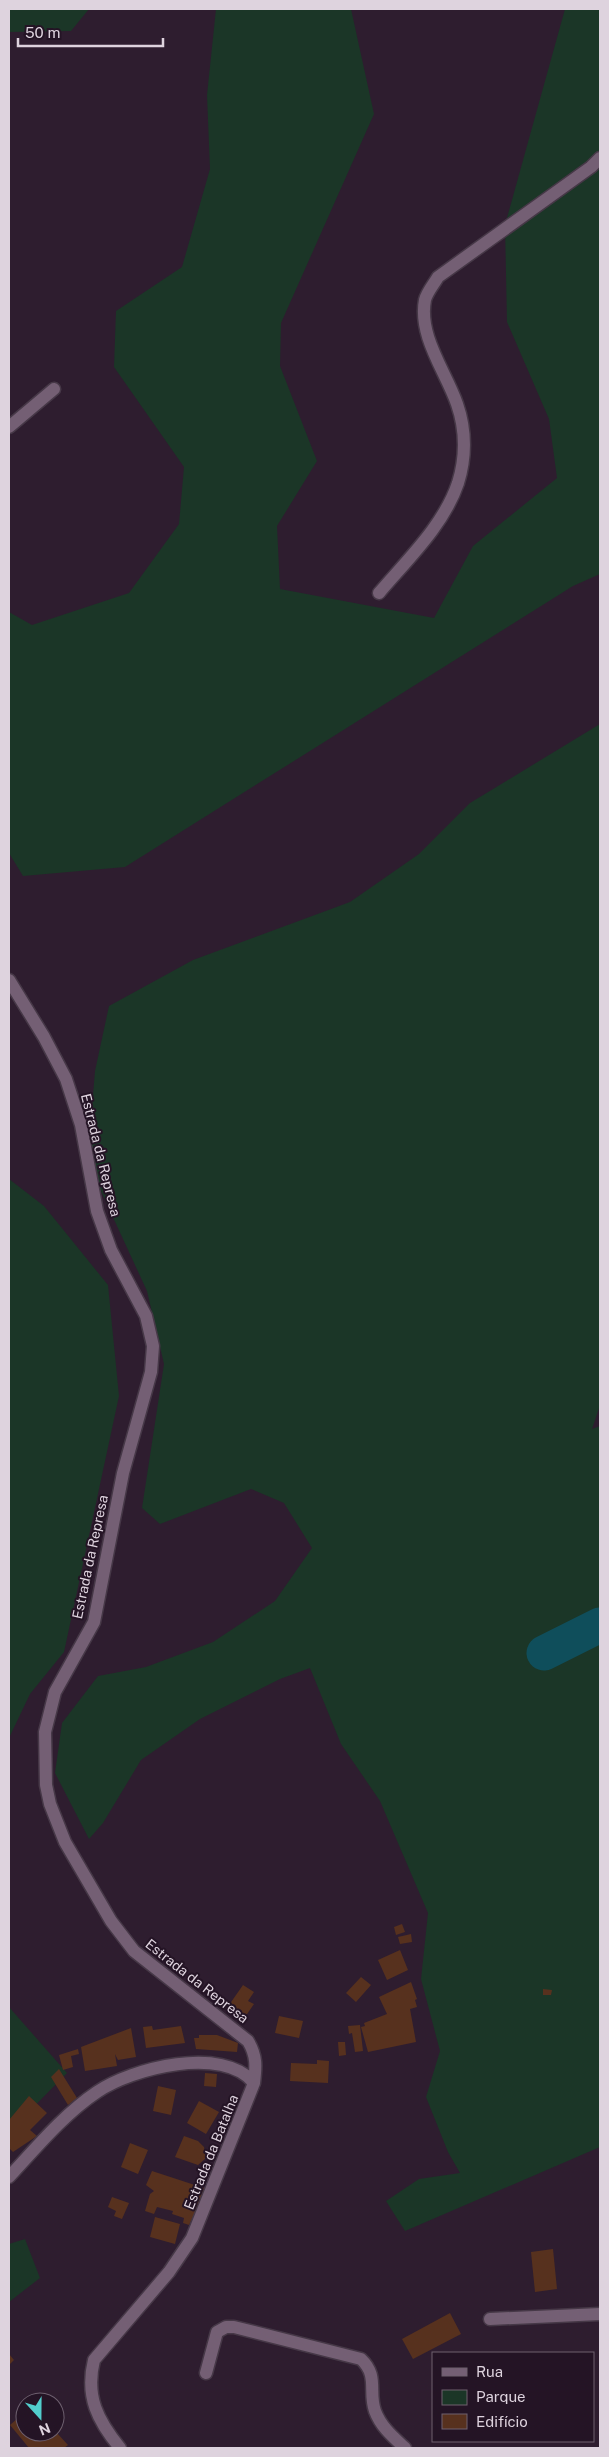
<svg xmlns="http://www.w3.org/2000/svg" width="609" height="2457" viewBox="0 0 609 2457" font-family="'Public Sans',sans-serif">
<rect width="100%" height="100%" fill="#2e1d2f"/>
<path fill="#1b3627" d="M9,9h80l-18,22 -62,1z
M216,9h135l23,105 -93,209 -1,43 37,95 -40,65 3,63 154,29 39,-72 84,-68 -8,-59 -42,-97 -2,-97 60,-216h35v565l-27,12 -448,281 -102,9 -14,-23v-241l23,13 97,-32 50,-69 5,-57 -70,-100 2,-56 66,-44 28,-98 -3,-74z
M600,724v681l-8,24 8,-3v721l-195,84 -19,-30 33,-22 41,-6 -12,-21 -22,-55 14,-46 -19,-72 7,-66 -48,-112 -39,-57 -31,-76 -30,11 -80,40 -59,41 -38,63 -14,16 -34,-66 7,-50 36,-47 48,-9 67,-25 62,-41 37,-53 -28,-45 -33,-14 -91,35 -18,-16 22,-144 -17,-73 -54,-117 -3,-42 5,-61 14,-65 84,-46 157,-58 69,-48 51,-51z
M9,1179l35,27 64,79 11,111 -55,256 -34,42 -21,44z
M9,2007l58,66 -58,59z
M25,2239l15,39 -31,24v-58z"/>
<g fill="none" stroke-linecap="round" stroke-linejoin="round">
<path stroke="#0f4e5b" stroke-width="35" d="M544,1653l56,-28"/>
</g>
<path fill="#57311e" d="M402,1924l3,8 -9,3 -2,-8z
M411,1934l1,8 -12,2 -2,-7z
M400,1950l8,20 -21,10 -9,-20z
M361,1977l10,8 -15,17 -10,-9z
M411,1982l6,17 -2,1 2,7 -7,2 6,33 -48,10 -7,-25 4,-1 -1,-3 23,-9 -8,-17z
M243,1985l11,7 -6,9 6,3 -9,13 -16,-12z
M543,1989l9,1 -1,5h-8z
M279,2016l24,5 -4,17 -24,-5z
M360,2025l3,26 -8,1 -3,-19 -3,1 -1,-8z
M152,2026l1,4 28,-4 4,17 -39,5 -3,-21z
M131,2028l5,29 -18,3 -3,-6 2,12 -32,5 -4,-24z
M199,2035h18l21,8 -1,9 -41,-3 -2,-11h5z
M338,2042h7l1,13 -7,1z
M78,2049l1,5 -8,2 2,11 -10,3 -4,-15z
M317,2060l12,1 -1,22 -38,-2 1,-18 26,1z
M59,2069l18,29 -9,7 -17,-28z
M205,2073l12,1 -1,13 -12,-1z
M158,2086l18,4 -5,25 -18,-4z
M29,2096l18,17 -17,17 7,6 -24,16 -4,-4v-28z
M199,2101l20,11 -13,22 -19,-11z
M184,2136l14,5 6,6 2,11 -8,7 -23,-8z
M130,2143l18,7 -10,24 -17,-7z
M152,2171l55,18 -18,36 -6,-2 1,-5 -12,-4 1,-3 -16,-4 -3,7 -9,-3 5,-17 4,-3 -8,-6z
M112,2197l17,6 -7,16 -8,-3 2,-5 -8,-4z
M155,2217l25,7 -5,20 -25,-7z
M553,2249l4,40 -22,3 -4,-40z
M450,2313l11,21 -48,25 -11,-20z
M9,2354l5,6 -5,5z
M25,2412v20h30v-13l7,9 -5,5 11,12 -4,3h-35l-19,-23z"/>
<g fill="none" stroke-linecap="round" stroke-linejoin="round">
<defs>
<path id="minor" d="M9,427l45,-38
M379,593c28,-33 65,-68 79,-110 8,-26 8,-53 -1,-79 -11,-32 -39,-68 -32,-104 2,-8 9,-16 13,-23l153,-110 9,-9
M9,980l35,57 22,42 15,46 16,86 14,39 35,66 7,30 -2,26 -28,101 -29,149 -39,70 -10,40 1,53 4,19 15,38 46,79 23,30 114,90c9,15 8,26 6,42
M9,2177c26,-28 55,-63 88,-85 35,-24 126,-47 157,-9l-62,155 -23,34 -75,88c-9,37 4,61 26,88
M490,2319l110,-5
M206,2373l11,-41 9,-5h8l127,32c18,17 7,32 14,52 6,16 18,26 30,37"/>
</defs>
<use href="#minor" stroke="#463847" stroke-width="15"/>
<use href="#minor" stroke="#745f74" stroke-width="12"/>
</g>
<g text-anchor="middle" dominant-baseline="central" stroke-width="4" stroke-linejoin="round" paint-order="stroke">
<g font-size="14" fill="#ded3de" stroke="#241425">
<text transform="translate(101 1155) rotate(76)">Estrada da Represa</text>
<text transform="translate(90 1557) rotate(-78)">Estrada da Represa</text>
<text transform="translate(197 1981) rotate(38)">Estrada da Represa</text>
<text transform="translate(211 2152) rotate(-68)">Estrada da Batalha</text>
</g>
</g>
<rect width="609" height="2457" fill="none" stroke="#ded3de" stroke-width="20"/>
<rect x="432" y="2352" width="162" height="90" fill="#241425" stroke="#6e606f"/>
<rect x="442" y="2368" width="25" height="8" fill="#745f74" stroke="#6e606f"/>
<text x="476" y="2377" font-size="15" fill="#ded3de">Rua</text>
<rect x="442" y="2390" width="25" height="15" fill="#1b3627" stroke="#6e606f"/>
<text x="476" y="2402" font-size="15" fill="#ded3de">Parque</text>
<rect x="442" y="2414" width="25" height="15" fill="#57311e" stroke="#6e606f"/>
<text x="476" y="2427" font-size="15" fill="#ded3de">Edifício</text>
<g transform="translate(40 2417) rotate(159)"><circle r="24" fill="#241425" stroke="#6e606f"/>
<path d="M0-4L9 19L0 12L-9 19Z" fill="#52cdcc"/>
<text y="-8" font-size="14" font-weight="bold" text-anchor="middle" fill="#ded3de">N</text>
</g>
<path d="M18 38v8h145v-8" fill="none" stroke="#ded3de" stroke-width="2.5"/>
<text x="25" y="38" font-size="15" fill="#ded3de" stroke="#241425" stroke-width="4" paint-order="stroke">50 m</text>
</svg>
